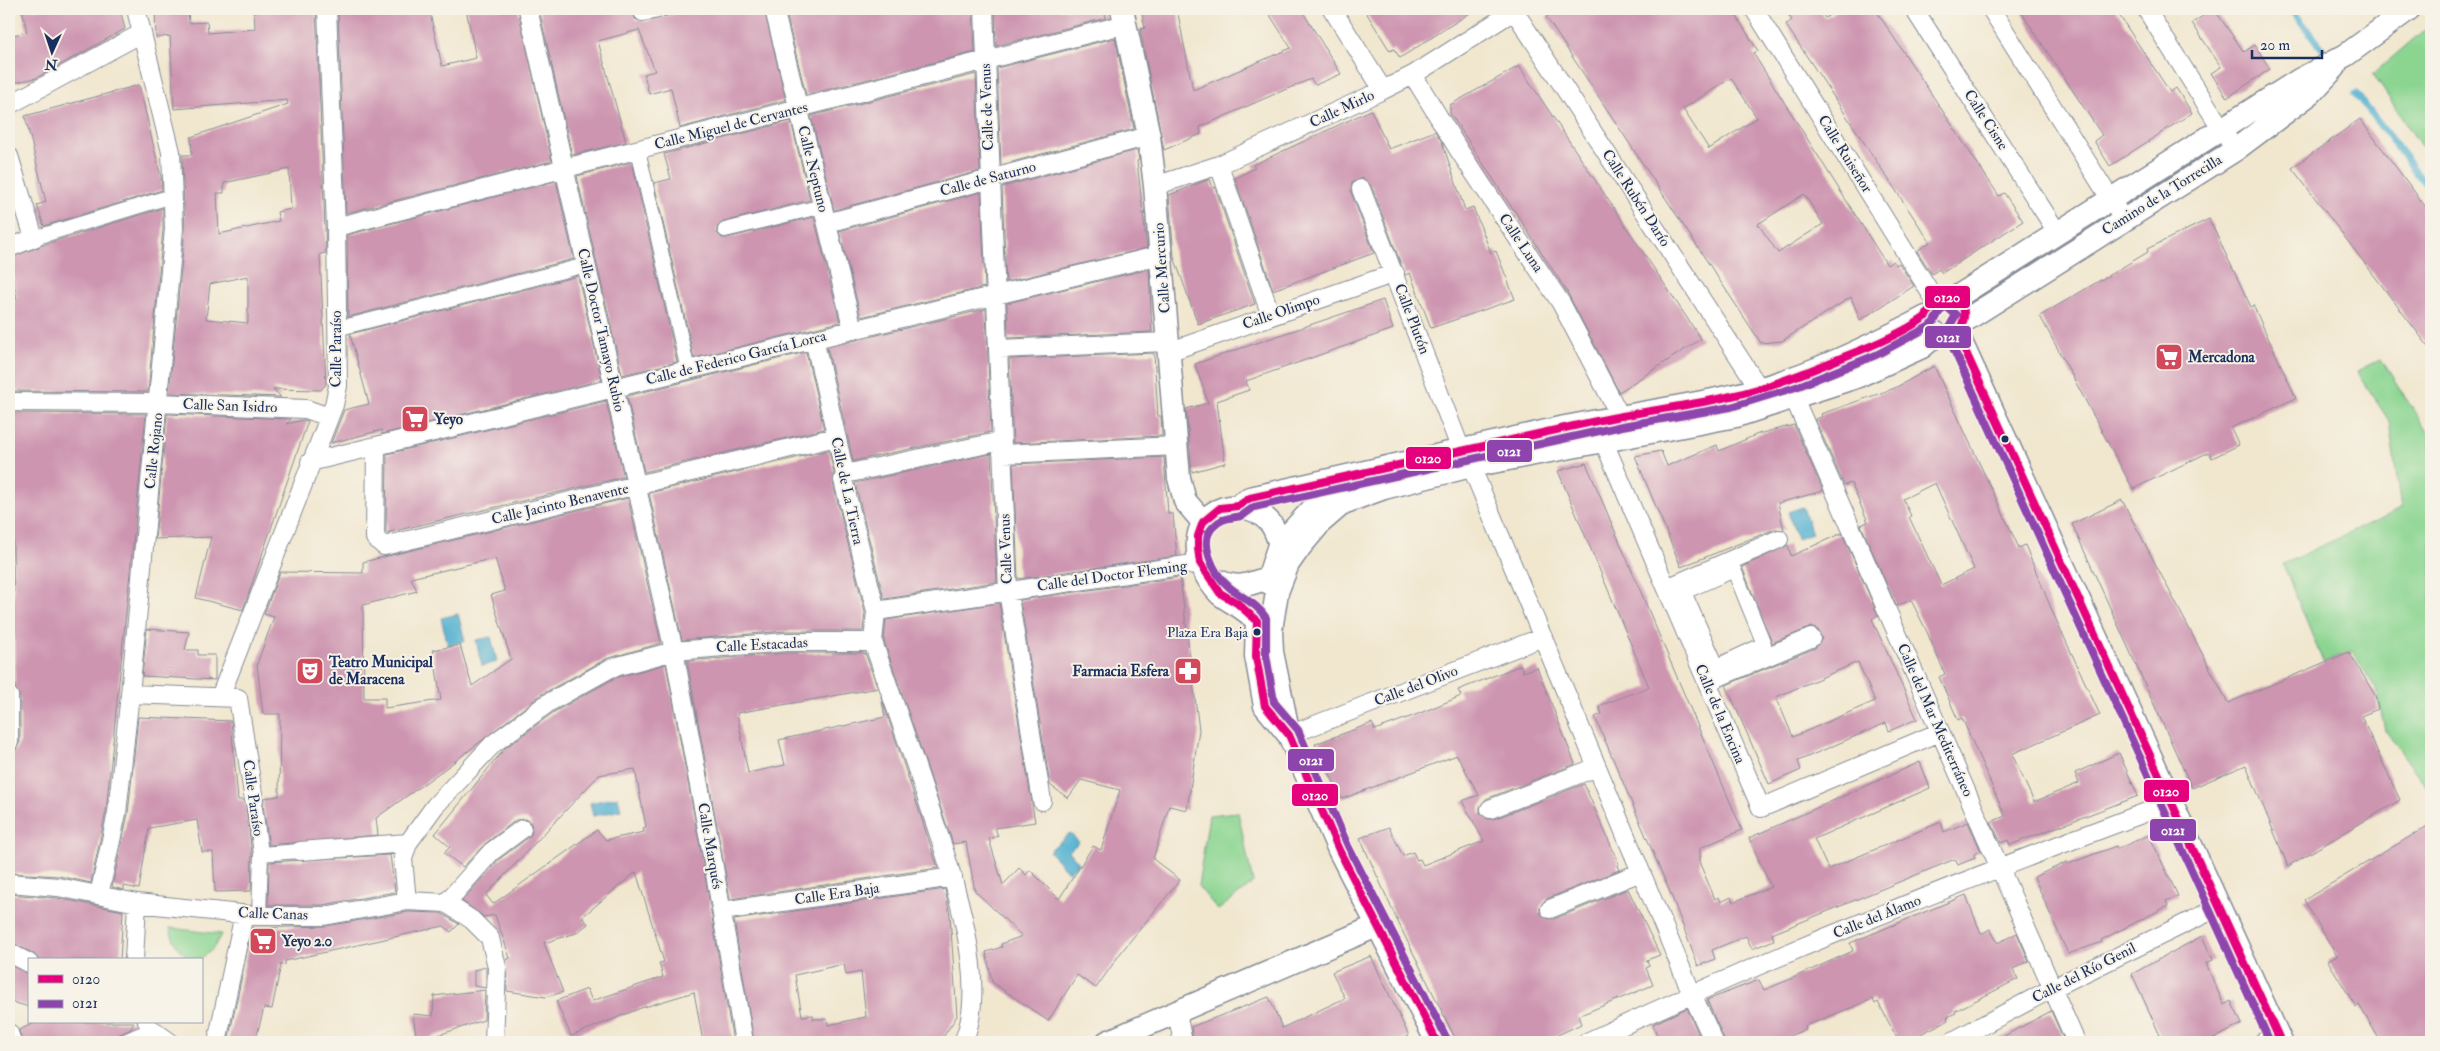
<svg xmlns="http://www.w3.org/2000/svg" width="2440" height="1051" viewBox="0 0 2440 1051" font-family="'IM FELL Double Pica',serif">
<rect width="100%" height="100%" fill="#f7f3e8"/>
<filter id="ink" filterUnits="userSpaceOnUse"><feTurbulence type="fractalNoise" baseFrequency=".02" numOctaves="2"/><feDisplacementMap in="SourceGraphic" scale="10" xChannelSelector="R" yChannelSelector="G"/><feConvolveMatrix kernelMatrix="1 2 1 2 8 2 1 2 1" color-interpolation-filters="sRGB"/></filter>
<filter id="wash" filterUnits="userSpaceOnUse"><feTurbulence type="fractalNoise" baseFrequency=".0096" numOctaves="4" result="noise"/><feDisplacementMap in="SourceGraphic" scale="20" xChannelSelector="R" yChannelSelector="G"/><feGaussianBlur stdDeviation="1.12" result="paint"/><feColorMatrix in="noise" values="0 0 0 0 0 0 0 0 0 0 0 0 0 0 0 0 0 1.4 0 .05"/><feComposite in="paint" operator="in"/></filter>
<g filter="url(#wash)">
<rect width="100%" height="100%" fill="#f1e7cf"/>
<path fill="#8bd591" stroke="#538278" d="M2431,24v137l-58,-87z
M2381,359l50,79v355l-46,-63 -9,-41 -24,-38 -29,11 -40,-98 118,-55 -12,-88 -32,-50z
M1238,812l15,71 -35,27 -20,-24 11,-71z
M170,928l51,6c-14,35 -43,31 -51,-6z"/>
<path fill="#52b1d0" stroke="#367097" d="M1803,507l9,27 -15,5 -9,-27z
M458,614l7,27 -17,4 -7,-27z
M491,637l6,25 -15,4 -6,-26z
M618,797l3,13 -28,6 -3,-13z
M1070,833l9,9 -10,9 10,12 -11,9 -19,-21z"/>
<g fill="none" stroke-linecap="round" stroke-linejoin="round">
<path stroke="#52b1d0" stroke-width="7" d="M2291,9l31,39
M2356,94l75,97"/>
</g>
<g id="blocks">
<path fill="#cd95b0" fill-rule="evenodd" d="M22,9h98l5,20 -89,49 -27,6v-48l18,-4z
M155,9h33l1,14 18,-1 1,11 47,-4 -1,-20h62l10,244 -6,1 6,130 -5,6 -48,-1 8,8 -112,-4 16,-163 -3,-75h10l-1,-18 97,-33 -1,-4 -113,9 -4,-73 -14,2zM289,169l2,40 -14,3 2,9 -60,13 -2,-41h7v-10zM248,276v47l-42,-4 4,-35z
M338,9h91l13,57 34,-8 -10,-49h52l34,152 -206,52z
M539,9h94l2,10 10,3 47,-13h72l22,91 -106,28 -9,-40 -22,6 -5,-20 11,-3 -16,-41 -41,11 28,101 -54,13z
M785,9h188l2,43 -169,43z
M995,9h109l2,9 -110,28z
M1141,9h36l16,81 98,-42 -25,-39h35l40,65 -26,11 -4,-6 -36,15 -75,33 1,7 -37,16 -24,-121 5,-1z
M1364,9h112l-76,49 -6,-9 -4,2z
M1560,9h172l26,42 -5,2 134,212 6,-4 3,4 3,-2 15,23 -54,34 -9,-23 -69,44 -21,2 -215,-326zM1731,78l26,40 -48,31 -26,-40zM1804,194l19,30 -45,29 -20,-29z
M1784,9h35l6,9 14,-9h36l124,187 5,-3 19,28 -81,52 -3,-4 -7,5 -15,-23 13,-9 -144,-217 6,-5z
M2019,9h96l55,83 6,-4 16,25 -82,53 -16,-25 8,-6z
M2214,9l30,43 11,-7 15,24 -43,29 -16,-25 10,-6 -29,-44z
M1115,38l19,91 -133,36 -4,-97z
M1519,66l182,273 -82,53 -53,-102 -116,-177v-8z
M976,74l4,97 -146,39 -23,-94z
M139,85l22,92 1,13 -118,36 -7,-21 9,-3 -21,-86z
M1371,110l18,39 46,-18 7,11 23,68 8,-3 18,46 5,-2 19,48 -84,29 -21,-55 -5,2 -34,-90 -9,-7 -10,5 -1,9 23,61 -101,37 -38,-112 20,-10 -2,-3z
M2360,119l71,95v136l-139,-182z
M791,121l19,79 -87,22 -6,5v6l5,5h5l87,-21 26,105 -146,36 -40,-175 17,-4 -7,-25z
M1137,150l2,10 -2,1 10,87 -141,34 -4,-95z
M632,162l45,200 -55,13 -45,-199z
M1210,179l3,9 2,-1 40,117 -57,20 -24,-67 -5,-62z
M556,181l18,78 -226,58 -1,-82z
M981,192l4,95 -124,30 -22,-86z
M163,208v21l-15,163 -138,-1 -1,-89 8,-3 -8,-41 40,-15z
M2209,219l42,88 2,-2 43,93 -65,30 8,17 -27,13 -3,-6 -76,37 -93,-173 108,-64 -1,-3z
M1149,269l3,63 -144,6 -1,-35z
M578,276l24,104 -220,54v-4l-51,13 13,-33 25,-6 -19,-70z
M1383,300l10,29 -147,52 3,9 -32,11 8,62 -33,9 -6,-63 22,-6 -13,-39z
M986,309l5,123 -138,29 -26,-114z
M806,352l18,77 -180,43 -17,-76z
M1154,353l4,63h3l1,20 -149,7 -4,-84z
M1934,366l85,182 6,-3 28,68 47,102 -88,39 22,48 45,-19 -4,-10 44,-20 19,43 -128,49 -2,-5 -7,3 -10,-21 14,-6 -43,-98 -4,2 -19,-43 6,-3 -18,-42 -16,-32 -15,6 -35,-81 7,-3 -17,-39 -7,2 -29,-66 7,-2 -1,-3 74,-26zM1935,483l39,86 -33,16 -32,-68 2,-1 -8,-17z
M606,401l18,76 -238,56 1,-79z
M11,413l135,1 -40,397 -15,72 -32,-7 -50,-3v-120l6,-2 5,-9v-46l-5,-8z
M167,414l124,5 -5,5 17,-4 5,1 -65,189 -47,-12 15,-61 -56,2z
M1794,425l29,66 -45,12 6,27 -9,-1 -94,38 -46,-111 26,-5 6,15 50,-21 2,6 39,-17z
M829,450l5,23 -1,10 32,129 -2,19h-78l-103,9 -33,-147z
M991,454l6,128 -113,17 -29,-116z
M1164,457l4,57h5l4,42 -159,23 -5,-115z
M1586,463l156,367 -42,18v16l15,35 4,-2 2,5 10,-5 2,5 38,-15 -22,-49 171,-76 10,26 -116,51 14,30 113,-47 3,10 24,-10 13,29 -7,3 1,4 -17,7 -3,-6 -112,46 -71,29 2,6 -22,9 -6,-13 -34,14 3,9 -17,7 -26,-69 -77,-180 7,-3 -3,-8 50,-19 -91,-216z
M628,498l33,145 -55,16 -64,35 -92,71 -74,53 2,17 -109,10 -6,-40 1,-7 15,-2 1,-82h-17l-6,-50 17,-47 -10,-3 16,-42 83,1v-11zM495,558l10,33 -14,4 20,64 -39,27 -12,-41 -27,5 8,50 -56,8v-10h-21l-1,-93 54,-14 -6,-13z
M2122,500l106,203 121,-51 26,43 3,14 -17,7 39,84 -112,66 -42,-101 -54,23 -120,-264z
M1842,533l36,82 -6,4 45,100 -28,12 -3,-8 -88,38 3,9 -32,14 -43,-99 89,-37 7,-9 -4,-9 -6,-3 -40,16 -30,-76 46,-22 3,11zM1858,662l17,39 -82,36 -17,-40z
M1180,577l19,153 -12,80 -18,-4 -16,53 27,21 -58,71 -26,37 -19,-13 -29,46 -56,-39 -6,-30 16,-5 -1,-3 21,-8 -47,-45 -9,-49 -13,2 -69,-203 2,-21 113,-17 36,219 -40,6 3,8 -9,3 14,46 16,-17 7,7 4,-5 29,29 34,-53 8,4 19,-60 -39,-10 -13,18 -18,-13 -30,-185z
M147,629l42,3 -4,18h13v5h17v25l-73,-4z
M786,653h79l13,35 -141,25 11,60 37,-8 -6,-25 106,-23 -4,-21 57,172 -208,31 -43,-238z
M666,664l35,188 32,190h-30l-9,-50 -53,16 -70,28 -15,-35 31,-12 5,12 71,-24 -4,-14 5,-1 -28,-90 -54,45 6,7 -12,9 -32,10 19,49 -17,5 -39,-6 -1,-31 4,-2 -15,-43 -11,2 -22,-16 36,-41 31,-23 3,-4 -1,-10 -5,-4 -10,1 -31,24 -22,23 -19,-14 6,-6 -15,-13 70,-86 49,-36 61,-34zM635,769l11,58 -3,1 1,4 -38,8 -9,-10 -104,74 -7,-9 113,-120z
M1521,665l2,7 14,-5 38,97 -89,35 -6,8v6l8,6h6l90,-35 35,80 -2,1 2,5 -73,29 -6,8v6l8,6h6l74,-30 32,66 -13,5 2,6 -3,2 7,17 -75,31 3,8 -38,18h-86l-60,-122 -37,-82 29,-11 14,29 10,-4 4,8 3,-1 3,6 61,-24 -22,-40 17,-6 -22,-40 -115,44 -27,-55 57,-21 3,7 43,-16 43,-18 -3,-6z
M138,717l93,4 7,79h5l3,7 6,47 -1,37 -36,1 -2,-40h-11l-5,-32 -48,8 -10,61 -15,-3v4l-12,-3 16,-73z
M2431,824v218h-50l-22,-37 -3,2 -28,-46 9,-5 -33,-56z
M2149,835l29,61 -12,5 2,5 -67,34 1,2 -34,12 -34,-77 33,-15 1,2 48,-18 1,3z
M390,855l5,37 -72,13h-55l1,-43z
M945,889l5,26 7,101 -17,26h-186l-20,-122zM844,964l2,11 15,-3 5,45 -38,8 -1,-6h-14v-4l-11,1 -7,-41z
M9,894l48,4 66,13 -3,49h-81l-5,-6 -17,-9 -8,-1z
M1966,895l15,39 9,-5 8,14 19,-10 12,28 -16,8 5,10 -63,32 1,2 -9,4 1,3 -43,22h-6l-21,-40 -3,2 -2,-5 -68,27 1,3 -31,13h-50l-18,-42 52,-20 5,10 22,-9 67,-30 -3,-8z
M408,912l33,1 18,11 -8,8 -7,-6 -159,35v4l-4,-1 -9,45 -8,-1 -9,34h-27l24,-114 74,-2z
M2202,936l11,24 -7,3 9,22 9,20 7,-4 11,23 -34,18h-45l-31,-68z
M1371,956l38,80 -12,6h-204l-2,-15 78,-30 13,31 63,-30 -13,-26z
M9,965l20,9v33l-20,-6z
M486,967v21l-12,-2v-16z
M485,990l-1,30 -67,22 -4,-28 20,2 1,-20z
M1687,1008l15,34h-43l-6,-18z
M2051,1011l14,31h-72z
M37,1022h97l-3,7 -15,7 -2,6h-92l-3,-12z"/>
</g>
</g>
<g filter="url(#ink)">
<use href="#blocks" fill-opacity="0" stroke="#868b96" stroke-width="1"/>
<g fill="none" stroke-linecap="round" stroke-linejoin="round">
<defs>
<path id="pedestrian" d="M638,150l50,220
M725,230l98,-24
M34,238l138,-42
M336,329l250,-64
M1734,570l30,74 -47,22 -33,-74z
M254,800l7,54 -2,62
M261,854l39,-3
M145,1022l28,20
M123,1042l18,-8 16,-4"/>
<path id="minor" d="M528,9l146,642 37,199 33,192
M774,9l79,321
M984,9l24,582 34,210
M1332,9l51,81
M1513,9l246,379
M1754,9l181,291
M1914,9l143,223
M1991,9l132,210
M2146,9l89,141
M643,12l15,-3
M1413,75l47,77 101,151 59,113
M9,105l133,-72
M9,156l25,82 -25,10
M1219,165l52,151
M1155,186l64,-21 164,-75 30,-15 104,-66
M1361,189l100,261
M827,223l322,-87
M336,227l790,-203
M814,339l31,135 -2,6 33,131 -3,31
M998,349l169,-7
M1168,352l227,-79
M1794,398l282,644
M9,402l150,1 147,6 23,8
M1603,440l158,368 179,-76
M376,446l-1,92 9,8 452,-109
M1002,454l175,-8
M310,462l851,-207
M1471,466l221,528 22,48
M845,474l157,-33
M1667,588l112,-49
M876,611l324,-48
M1707,682l104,-44
M130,694l108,4 16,102
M9,696v46
M220,697l114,-292 4,-19 -2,-159 -9,-218
M1289,735l254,-98
M1490,809l107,-42
M300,851l108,-8
M9,883l49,4 79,16 122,13h65l83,-15 39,2 26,17 18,18 7,29 -3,75
M99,895l18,-82 13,-119 44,-465 -3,-77 -35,-143
M407,901l-4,-42 5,-16 27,-37 58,-62 55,-41 63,-35 63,-17 112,-9h87c18,52 36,103 53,154 21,64 66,183 37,246
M446,903l45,-51 31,-23
M1550,909l91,-37
M722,911l231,-34
M9,955l3,-1 17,9
M134,960l3,-57
M1177,1013l6,29
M9,1033l3,9
M217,1042l27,-128
M1587,1042c191,-89 387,-166 584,-239
M1951,1042l102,-54 166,-81
M2263,1042l14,-6"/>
<path id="tertiary" d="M1122,9l27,127 6,50 24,292 6,23 18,21
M1955,298l344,-218 47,-25 63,-46
M1966,320l269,-170 76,-57 24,-26
M1957,333l324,709
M1238,506l12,-8c104,-23 207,-47 310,-70 55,-11 112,-19 167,-31 70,-15 136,-47 199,-80
M1211,578c35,16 37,3 69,-3
M1267,582l12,-37 42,-45 25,-21
M1257,620l-1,36 9,50 23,28
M1257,621c-13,-14 -24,-17 -37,-27 -7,-7 -15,-20 -19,-29 -2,-4 -3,-10 -3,-15 -5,-44 47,-58 73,-26 6,8 9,22 13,32
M1107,1042l272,-117
M1437,1042l-98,-192 -50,-115 -17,-83 -1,-22 6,-38 11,-28 12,-17 21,-25 22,-19 41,-15 87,-22 265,-50 120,-39 66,-30 15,-13"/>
</defs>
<use href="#pedestrian" stroke="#868b96" stroke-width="16"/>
<use href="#minor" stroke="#868b96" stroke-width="20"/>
<use href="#tertiary" stroke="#868b96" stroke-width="25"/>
<use href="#pedestrian" stroke="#fff" stroke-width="14"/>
<use href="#minor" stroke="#fff" stroke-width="18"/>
<use href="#tertiary" stroke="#fff" stroke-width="22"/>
<defs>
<path id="bus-1" d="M1437,1042l-98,-192 -50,-115 -24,-29 -9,-50 1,-35 -20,-18 -17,-10 -20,-30 -2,-15v-12l5,-14 17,-14 18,-2 12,-8c114,-25 228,-51 342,-76 45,-10 91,-15 135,-25 41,-9 81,-25 119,-41 26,-10 55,-22 78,-38 5,-4 5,-11 11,-16 18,-15 41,6 22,31l324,709"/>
<path id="bus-2" d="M1446,1037l-98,-191 -50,-116 -24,-28 -8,-47v-37c-9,-15 -26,-21 -38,-32 -14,-12 -30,-44 -15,-59 9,-10 16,-8 28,-11 4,-2 9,-6 13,-9l368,-81 109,-19 65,-20 80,-32 56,-30 8,-14 7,-4 9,8 -8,14v8l322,705"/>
</defs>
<use href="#bus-1" stroke="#f7f3e8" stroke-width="11"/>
<use href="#bus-2" stroke="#f7f3e8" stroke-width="11"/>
<use href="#bus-1" stroke="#e5007d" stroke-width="8"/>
<use href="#bus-2" stroke="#8e44ad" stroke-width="8"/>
</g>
</g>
<defs>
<symbol id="supermarket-square" viewBox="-11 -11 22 22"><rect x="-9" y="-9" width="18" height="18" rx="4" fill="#d1495b" stroke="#f7f3e8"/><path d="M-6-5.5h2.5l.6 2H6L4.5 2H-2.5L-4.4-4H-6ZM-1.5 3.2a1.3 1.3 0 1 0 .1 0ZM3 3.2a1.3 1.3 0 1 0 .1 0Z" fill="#fff"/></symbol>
<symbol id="theatre-square" viewBox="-11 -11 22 22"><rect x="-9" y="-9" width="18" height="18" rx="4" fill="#d1495b" stroke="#f7f3e8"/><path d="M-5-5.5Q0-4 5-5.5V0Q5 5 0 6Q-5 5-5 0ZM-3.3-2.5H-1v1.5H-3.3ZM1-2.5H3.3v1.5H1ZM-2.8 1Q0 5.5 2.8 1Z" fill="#fff"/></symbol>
<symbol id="pharmacy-square" viewBox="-11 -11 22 22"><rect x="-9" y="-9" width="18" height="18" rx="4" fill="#d1495b" stroke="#f7f3e8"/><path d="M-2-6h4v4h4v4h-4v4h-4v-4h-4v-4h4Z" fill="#fff"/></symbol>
</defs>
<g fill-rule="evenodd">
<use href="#supermarket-square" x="2153" y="341" width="32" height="32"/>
<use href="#supermarket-square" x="399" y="403" width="32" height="32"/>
<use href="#theatre-square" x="294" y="655" width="32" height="32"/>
<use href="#pharmacy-square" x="1172" y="655" width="32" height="32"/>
<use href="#supermarket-square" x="247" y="925" width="32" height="32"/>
</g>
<g fill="#1b2f5e" stroke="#f7f3e8" stroke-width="2">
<circle cx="2005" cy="439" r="4.5"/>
<circle cx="1257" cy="632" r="4.5"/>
</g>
<g text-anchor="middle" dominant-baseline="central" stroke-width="4" stroke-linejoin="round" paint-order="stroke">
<g font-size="14" fill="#1b2f5e" stroke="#f7f3e8" text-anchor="end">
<text x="1248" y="632">Plaza Era Baja</text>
</g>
<g font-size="15" fill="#1b2f5e" stroke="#f7f3e8">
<text transform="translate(987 107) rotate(-92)">Calle de Venus</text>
<text transform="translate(1342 109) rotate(-25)">Calle Mirlo</text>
<text transform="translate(1986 120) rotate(57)">Calle Cisne</text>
<text transform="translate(731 126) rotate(-14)">Calle Miguel de Cervantes</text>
<text transform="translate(1845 154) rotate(58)">Calle Ruiseñor</text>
<text transform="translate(813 169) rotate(76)">Calle Neptuno</text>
<text transform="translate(988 179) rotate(-15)">Calle de Saturno</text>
<text transform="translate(2162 195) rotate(-32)">Camino de la Torrecilla</text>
<text transform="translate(1636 198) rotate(57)">Calle Rubén Darío</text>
<text transform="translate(1521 243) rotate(56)">Calle Luna</text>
<text transform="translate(1162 268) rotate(-94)">Calle Mercurio</text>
<text transform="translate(1281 312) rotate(-19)">Calle Olimpo</text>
<text transform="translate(1412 319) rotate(69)">Calle Plutón</text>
<text transform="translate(601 330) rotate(77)">Calle Doctor Tamayo Rubio</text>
<text transform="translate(336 349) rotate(-90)">Calle Paraíso</text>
<text transform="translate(736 358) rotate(-14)">Calle de Federico García Lorca</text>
<text transform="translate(230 406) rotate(2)">Calle San Isidro</text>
<text transform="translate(154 451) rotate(-84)">Calle Rojano</text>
<text transform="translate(847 491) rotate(78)">Calle de La Tierra</text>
<text transform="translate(560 504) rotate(-13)">Calle Jacinto Benavente</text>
<text transform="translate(1006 549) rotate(-92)">Calle Venus</text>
<text transform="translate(1112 576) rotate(-8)">Calle del Doctor Fleming</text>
<text transform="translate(762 645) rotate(-3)">Calle Estacadas</text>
<text transform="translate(1416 686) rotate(-21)">Calle del Olivo</text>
<text transform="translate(1720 714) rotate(67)">Calle de la Encina</text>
<text transform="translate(1935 720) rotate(66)">Calle del Mar Mediterráneo</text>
<text transform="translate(253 798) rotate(82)">Calle Paraíso</text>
<text transform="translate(710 846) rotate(80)">Calle Marqués</text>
<text transform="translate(837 894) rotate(-8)">Calle Era Baja</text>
<text transform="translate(273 914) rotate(2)">Calle Canas</text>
<text transform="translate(1877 917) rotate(-22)">Calle del Álamo</text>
<text transform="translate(2084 973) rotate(-27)">Calle del Río Genil</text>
</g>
<g font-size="15" font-weight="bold" fill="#1b2f5e" stroke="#f7f3e8" text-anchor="start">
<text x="2188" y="357">Mercadona</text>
<text x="434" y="419">Yeyo</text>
<text x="329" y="662">Teatro Municipal<tspan x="329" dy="17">de Maracena</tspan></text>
<text x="1169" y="671" text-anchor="end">Farmacia Esfera</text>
<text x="282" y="941">Yeyo 2.0</text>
</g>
</g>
<g stroke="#f7f3e8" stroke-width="2">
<rect x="1924" y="285" width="47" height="24" rx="5" fill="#e5007d"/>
<rect x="1924" y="325" width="48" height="24" rx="5" fill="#8e44ad"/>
<rect x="1486" y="439" width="47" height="24" rx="5" fill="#8e44ad"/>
<rect x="1405" y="446" width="47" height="24" rx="5" fill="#e5007d"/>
<rect x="1287" y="748" width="48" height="24" rx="5" fill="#8e44ad"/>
<rect x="2143" y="779" width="47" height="24" rx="5" fill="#e5007d"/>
<rect x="1291" y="783" width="48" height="24" rx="5" fill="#e5007d"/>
<rect x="2149" y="818" width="48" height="24" rx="5" fill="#8e44ad"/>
</g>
<g font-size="14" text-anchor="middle" font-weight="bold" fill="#fff">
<text x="1947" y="302">0120</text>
<text x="1948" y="342">0121</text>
<text x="1509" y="456">0121</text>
<text x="1428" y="463">0120</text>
<text x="1311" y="765">0121</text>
<text x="2166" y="796">0120</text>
<text x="1315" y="800">0120</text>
<text x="2173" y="835">0121</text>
</g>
<rect width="2440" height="1051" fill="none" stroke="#f7f3e8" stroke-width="30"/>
<rect x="28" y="958" width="175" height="65" fill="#f7f3e8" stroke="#9fa5b1"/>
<rect x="38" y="975" width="25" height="8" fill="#e5007d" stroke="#9fa5b1"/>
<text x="72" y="984" font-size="15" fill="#1b2f5e">0120</text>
<rect x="38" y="1000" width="25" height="8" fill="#8e44ad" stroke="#9fa5b1"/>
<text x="72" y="1008" font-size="15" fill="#1b2f5e">0121</text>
<g transform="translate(52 52) rotate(183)" stroke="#f7f3e8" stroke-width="4" paint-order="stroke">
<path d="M0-4L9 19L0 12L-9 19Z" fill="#1b2f5e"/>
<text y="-8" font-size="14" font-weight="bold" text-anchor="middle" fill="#1b2f5e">N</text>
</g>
<path d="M2252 50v8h70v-8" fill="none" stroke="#1b2f5e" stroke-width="2.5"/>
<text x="2260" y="50" font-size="15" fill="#1b2f5e" stroke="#f7f3e8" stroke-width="4" paint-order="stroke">20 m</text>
</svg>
